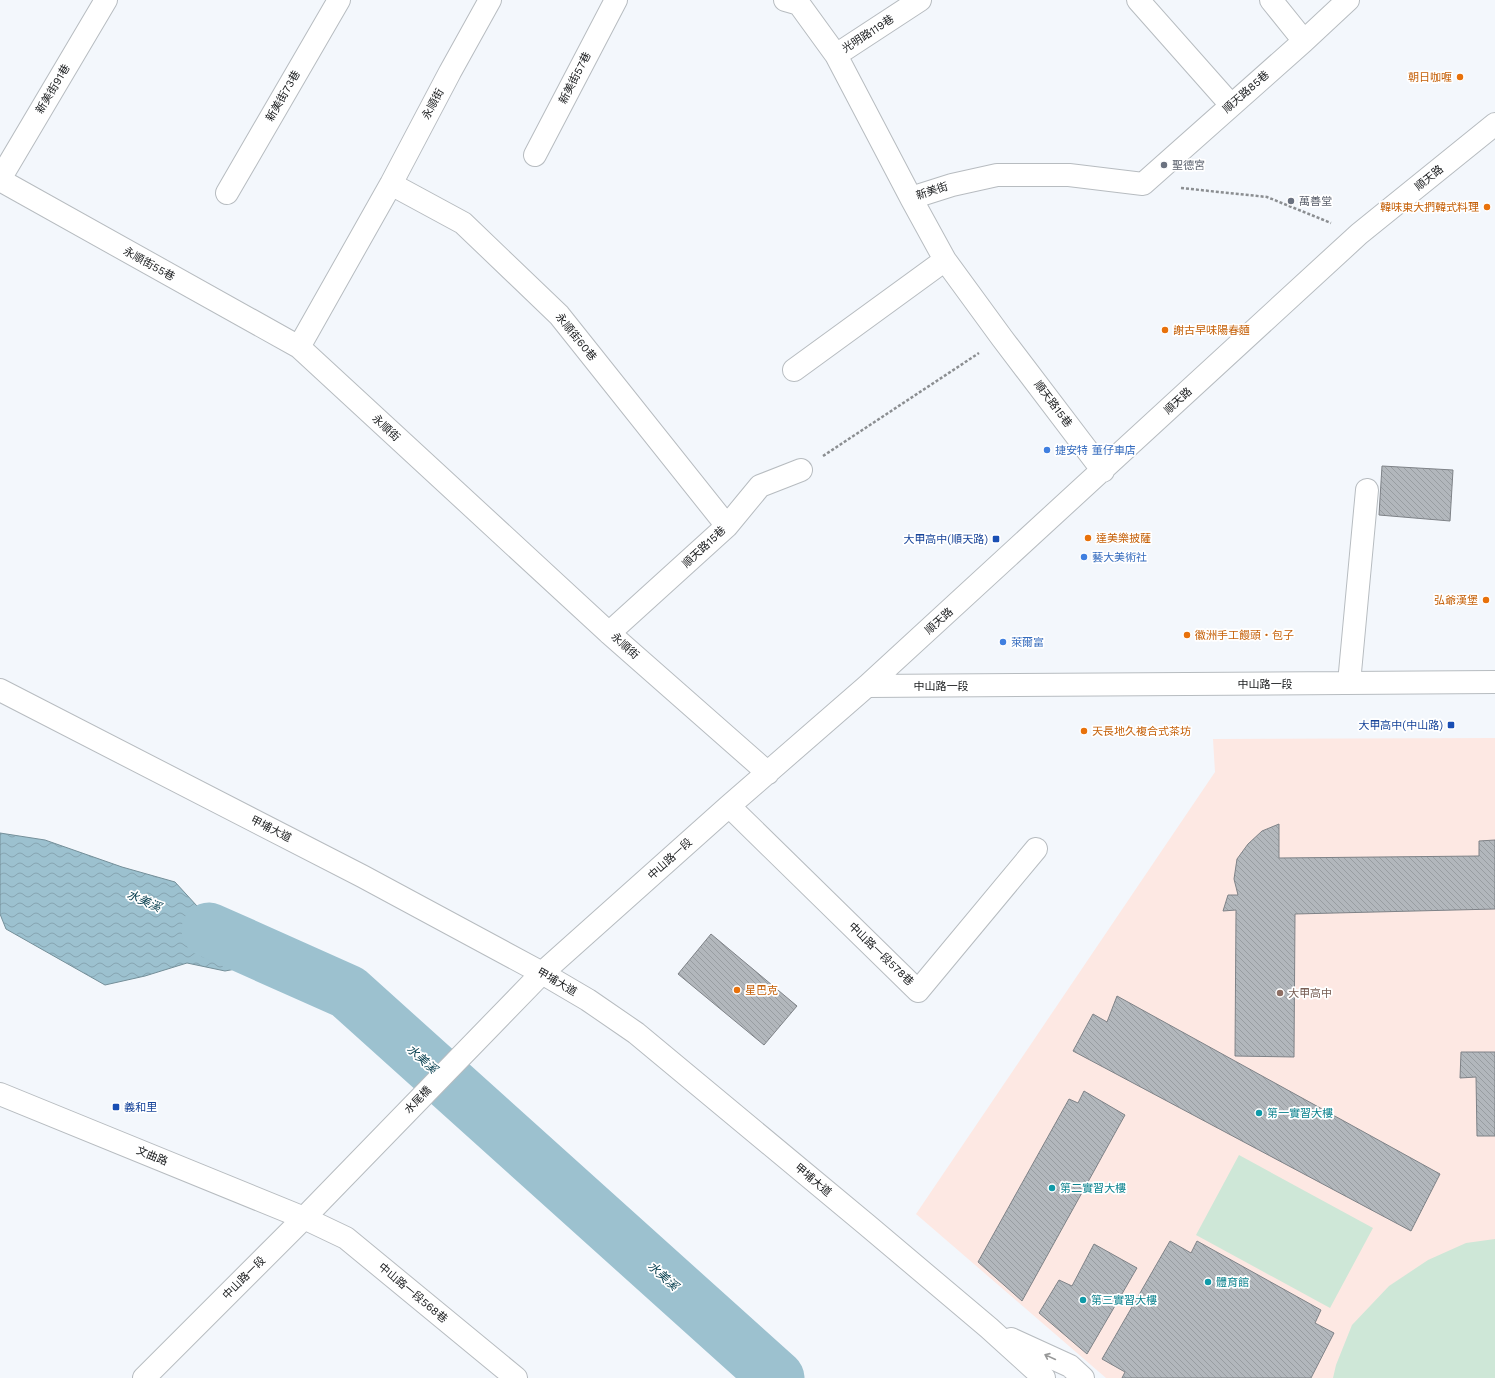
<svg xmlns="http://www.w3.org/2000/svg" width="1495" height="1378" viewBox="0 0 1495 1378" font-family="'Work Sans','Noto Sans TC',sans-serif">
<defs>
<pattern id="water-waves" width="16" height="10" patternUnits="userSpaceOnUse"><rect width="16" height="10" fill="#9cc1cf"/><path d="M0 5q4-4 8 0t8 0" fill="none" stroke="#86a5b1"/></pattern>
<pattern id="building-back-hatch" width="6" height="6" patternUnits="userSpaceOnUse"><rect width="6" height="6" fill="#b2b7bc"/><path d="M-1 5l2 2M0 0l6 6M5-1l2 2" fill="none" stroke="#989da1"/></pattern>
</defs>
<rect width="100%" height="100%" fill="#f3f7fc"/>
<path fill="#fde8e3" d="M1495,738v640h-389l-190,-164 299,-442 -2,-33z"/>
<path fill="#cee7d7" d="M1239,1155l134,73 -43,80 -134,-73z
M1495,1239v139h-162l3,-13 16,-40 37,-39 39,-26 38,-17z"/>
<path fill="url(#water-waves)" stroke="#748f99" d="M0,833l45,7 77,27 53,15 22,24 81,55 -53,10 -38,-8 -42,13 -40,9 -99,-56 -6,-15z"/>
<g fill="none" stroke-linecap="round" stroke-linejoin="round">
<path stroke="#9cc1cf" stroke-width="55" d="M209,930l139,62 429,386"/>
</g>
<path fill="url(#building-back-hatch)" stroke="#7e8287" d="M1382,466l71,4 -3,51 -71,-6z
M1279,824v34l200,-2v-15l16,-1v69l-200,5 -1,143 -59,-1 1,-146 -13,1 5,-16h10l-4,-16 3,-20 11,-15 14,-13z
M711,934l86,72 -33,39 -86,-71z
M1117,996l323,178 -29,57 -338,-180 20,-37 14,8z
M1461,1052h34v84h-18l-1,-59 -16,1z
M1084,1091l41,24 -103,186 -44,-39 91,-163 9,4z
M1170,1241l21,12 6,-12 124,69 -6,13 19,10 -23,45h-189l3,-6 -23,-13z
M1094,1244l43,24 -50,86 -48,-41 20,-33 13,6z"/>
<g fill="none" stroke-linecap="round" stroke-linejoin="round">
<defs>
<path id="minor" d="M490,0l-40,72 -59,112 -92,163 310,286 159,140
M785,0l14,4 37,51 75,143 41,-13 45,-10h72l74,9 161,-143 44,-41
M1138,0l93,105
M1271,0l33,41
M836,55l84,-55
M535,155l81,-155
M0,179l106,-179
M0,180l299,167
M391,184l72,39 96,92 168,211
M227,193l112,-193
M911,198l34,62 57,78 101,133
M794,370l151,-110
M609,633l118,-107 33,-40 41,-16
M1349,683l18,-193
M867,686l628,-4
M0,690l362,186 180,97 46,27 48,33 231,192 122,103 55,50
M729,806l189,185 118,-142
M0,1094l304,124 42,20 170,140
M1011,1339l59,27 13,12
M144,1378l160,-160 238,-245 187,-167 138,-120 492,-452 136,-110"/>
</defs>
<use href="#minor" stroke="#b7bcc0" stroke-width="24"/>
<path stroke="#8b8e91" stroke-width="2.5" stroke-dasharray="3 2" stroke-linecap="butt" d="M1181,188l86,9 64,26
M823,456l156,-103"/>
<use href="#minor" stroke="#fff" stroke-width="22"/>
</g>
<defs><path id="oneway-shaft" d="M-6 0H5M1.5-3L5.5 0L1.5 3" fill="none" stroke-width="1.6" stroke-linecap="round" stroke-linejoin="round"/></defs>
<use stroke="#979898" href="#oneway-shaft" transform="translate(1050 1357) rotate(-155)"/>
<g fill="#e8710a" stroke="#fff" stroke-width="1.5">
<circle cx="1460" cy="77" r="4"/>
<circle cx="1487" cy="207" r="4"/>
<circle cx="1165" cy="330" r="4"/>
<circle cx="1088" cy="538" r="4"/>
<circle cx="1486" cy="600" r="4"/>
<circle cx="1187" cy="635" r="4"/>
<circle cx="1084" cy="731" r="4"/>
<circle cx="737" cy="990" r="4"/>
</g>
<g fill="#6b7280" stroke="#fff" stroke-width="1.5">
<circle cx="1164" cy="165" r="4"/>
<circle cx="1291" cy="201" r="4"/>
</g>
<g fill="#3f7fe0" stroke="#fff" stroke-width="1.5">
<circle cx="1047" cy="450" r="4"/>
<circle cx="1084" cy="557" r="4"/>
<circle cx="1003" cy="642" r="4"/>
</g>
<g fill="#1a4fb4" stroke="#fff" stroke-width="1.5">
<rect x="992" y="535" width="8" height="8" rx="2"/>
<rect x="1447" y="721" width="8" height="8" rx="2"/>
<rect x="112" y="1103" width="8" height="8" rx="2"/>
</g>
<circle fill="#8d6e63" stroke="#fff" stroke-width="1.5" cx="1280" cy="993" r="4"/>
<g fill="#0f9aa8" stroke="#fff" stroke-width="1.5">
<circle cx="1259" cy="1113" r="4"/>
<circle cx="1052" cy="1188" r="4"/>
<circle cx="1208" cy="1282" r="4"/>
<circle cx="1083" cy="1300" r="4"/>
</g>
<g text-anchor="middle" dominant-baseline="central" stroke-width="3.5" stroke-linejoin="round" paint-order="stroke">
<g font-size="11" fill="#17191b" stroke="#fff">
<text transform="translate(868 34) rotate(-33)">光明路119巷</text>
<text transform="translate(575 78) rotate(-63)">新美街57巷</text>
<text transform="translate(53 89) rotate(-59)">新美街91巷</text>
<text transform="translate(1246 92) rotate(-41)">順天路85巷</text>
<text transform="translate(283 96) rotate(-60)">新美街73巷</text>
<text transform="translate(433 104) rotate(-62)">永順街</text>
<text transform="translate(1429 178) rotate(-39)">順天路</text>
<text transform="translate(932 191) rotate(-18)">新美街</text>
<text transform="translate(149 264) rotate(29)">永順街55巷</text>
<text transform="translate(576 337) rotate(51)">永順街60巷</text>
<text transform="translate(1178 401) rotate(-43)">順天路</text>
<text transform="translate(1053 404) rotate(53)">順天路15巷</text>
<text transform="translate(386 428) rotate(43)">永順街</text>
<text transform="translate(704 547) rotate(-43)">順天路15巷</text>
<text transform="translate(939 621) rotate(-42)">順天路</text>
<text transform="translate(625 646) rotate(42)">永順街</text>
<text x="1265" y="684">中山路一段</text>
<text x="941" y="686">中山路一段</text>
<text transform="translate(271 829) rotate(27)">甲埔大道</text>
<text transform="translate(670 859) rotate(-42)">中山路一段</text>
<text transform="translate(881 954) rotate(44)">中山路一段578巷</text>
<text transform="translate(557 982) rotate(30)">甲埔大道</text>
<text transform="translate(418 1100) rotate(-46)">水尾橋</text>
<text transform="translate(152 1156) rotate(22)">文曲路</text>
<text transform="translate(813 1180) rotate(40)">甲埔大道</text>
<text transform="translate(244 1278) rotate(-45)">中山路一段</text>
<text transform="translate(413 1293) rotate(40)">中山路一段568巷</text>
</g>
<g font-size="11" fill="#c56008" stroke="#fff" text-anchor="start">
<text x="1452" y="77" text-anchor="end">朝日咖喱</text>
<text x="1479" y="207" text-anchor="end">韓味東大捫韓式料理</text>
<text x="1173" y="330">謝古早味陽春麵</text>
<text x="1096" y="538">達美樂披薩</text>
<text x="1478" y="600" text-anchor="end">弘爺漢堡</text>
<text x="1195" y="635">徽洲手工饅頭‧包子</text>
<text x="1092" y="731">天長地久複合式茶坊</text>
<text x="745" y="990">星巴克</text>
</g>
<g font-size="11" fill="#5b616d" stroke="#fff" text-anchor="start">
<text x="1172" y="165">聖德宮</text>
<text x="1299" y="201">萬善堂</text>
</g>
<g font-size="11" fill="#366cbe" stroke="#fff" text-anchor="start">
<text x="1055" y="450">捷安特 董仔車店</text>
<text x="1092" y="557">藝大美術社</text>
<text x="1011" y="642">萊爾富</text>
</g>
<g font-size="11" fill="#164399" stroke="#fff" text-anchor="end">
<text x="988" y="539">大甲高中(順天路)</text>
<text x="1443" y="725">大甲高中(中山路)</text>
<text x="124" y="1107" text-anchor="start">義和里</text>
</g>
<g font-size="11" fill="#785e54" stroke="#fff" text-anchor="start">
<text x="1288" y="993">大甲高中</text>
</g>
<g font-size="11" fill="#0d838f" stroke="#fff" text-anchor="start">
<text x="1267" y="1113">第一實習大樓</text>
<text x="1060" y="1188">第二實習大樓</text>
<text x="1216" y="1282">體育館</text>
<text x="1091" y="1300">第三實習大樓</text>
</g>
<g font-size="12" font-style="italic" fill="#094050" stroke="#fff">
<text transform="translate(144 901) rotate(24)">水美溪</text>
<text transform="translate(422 1059) rotate(42)">水美溪</text>
<text transform="translate(663 1276) rotate(42)">水美溪</text>
</g>
</g>
</svg>
